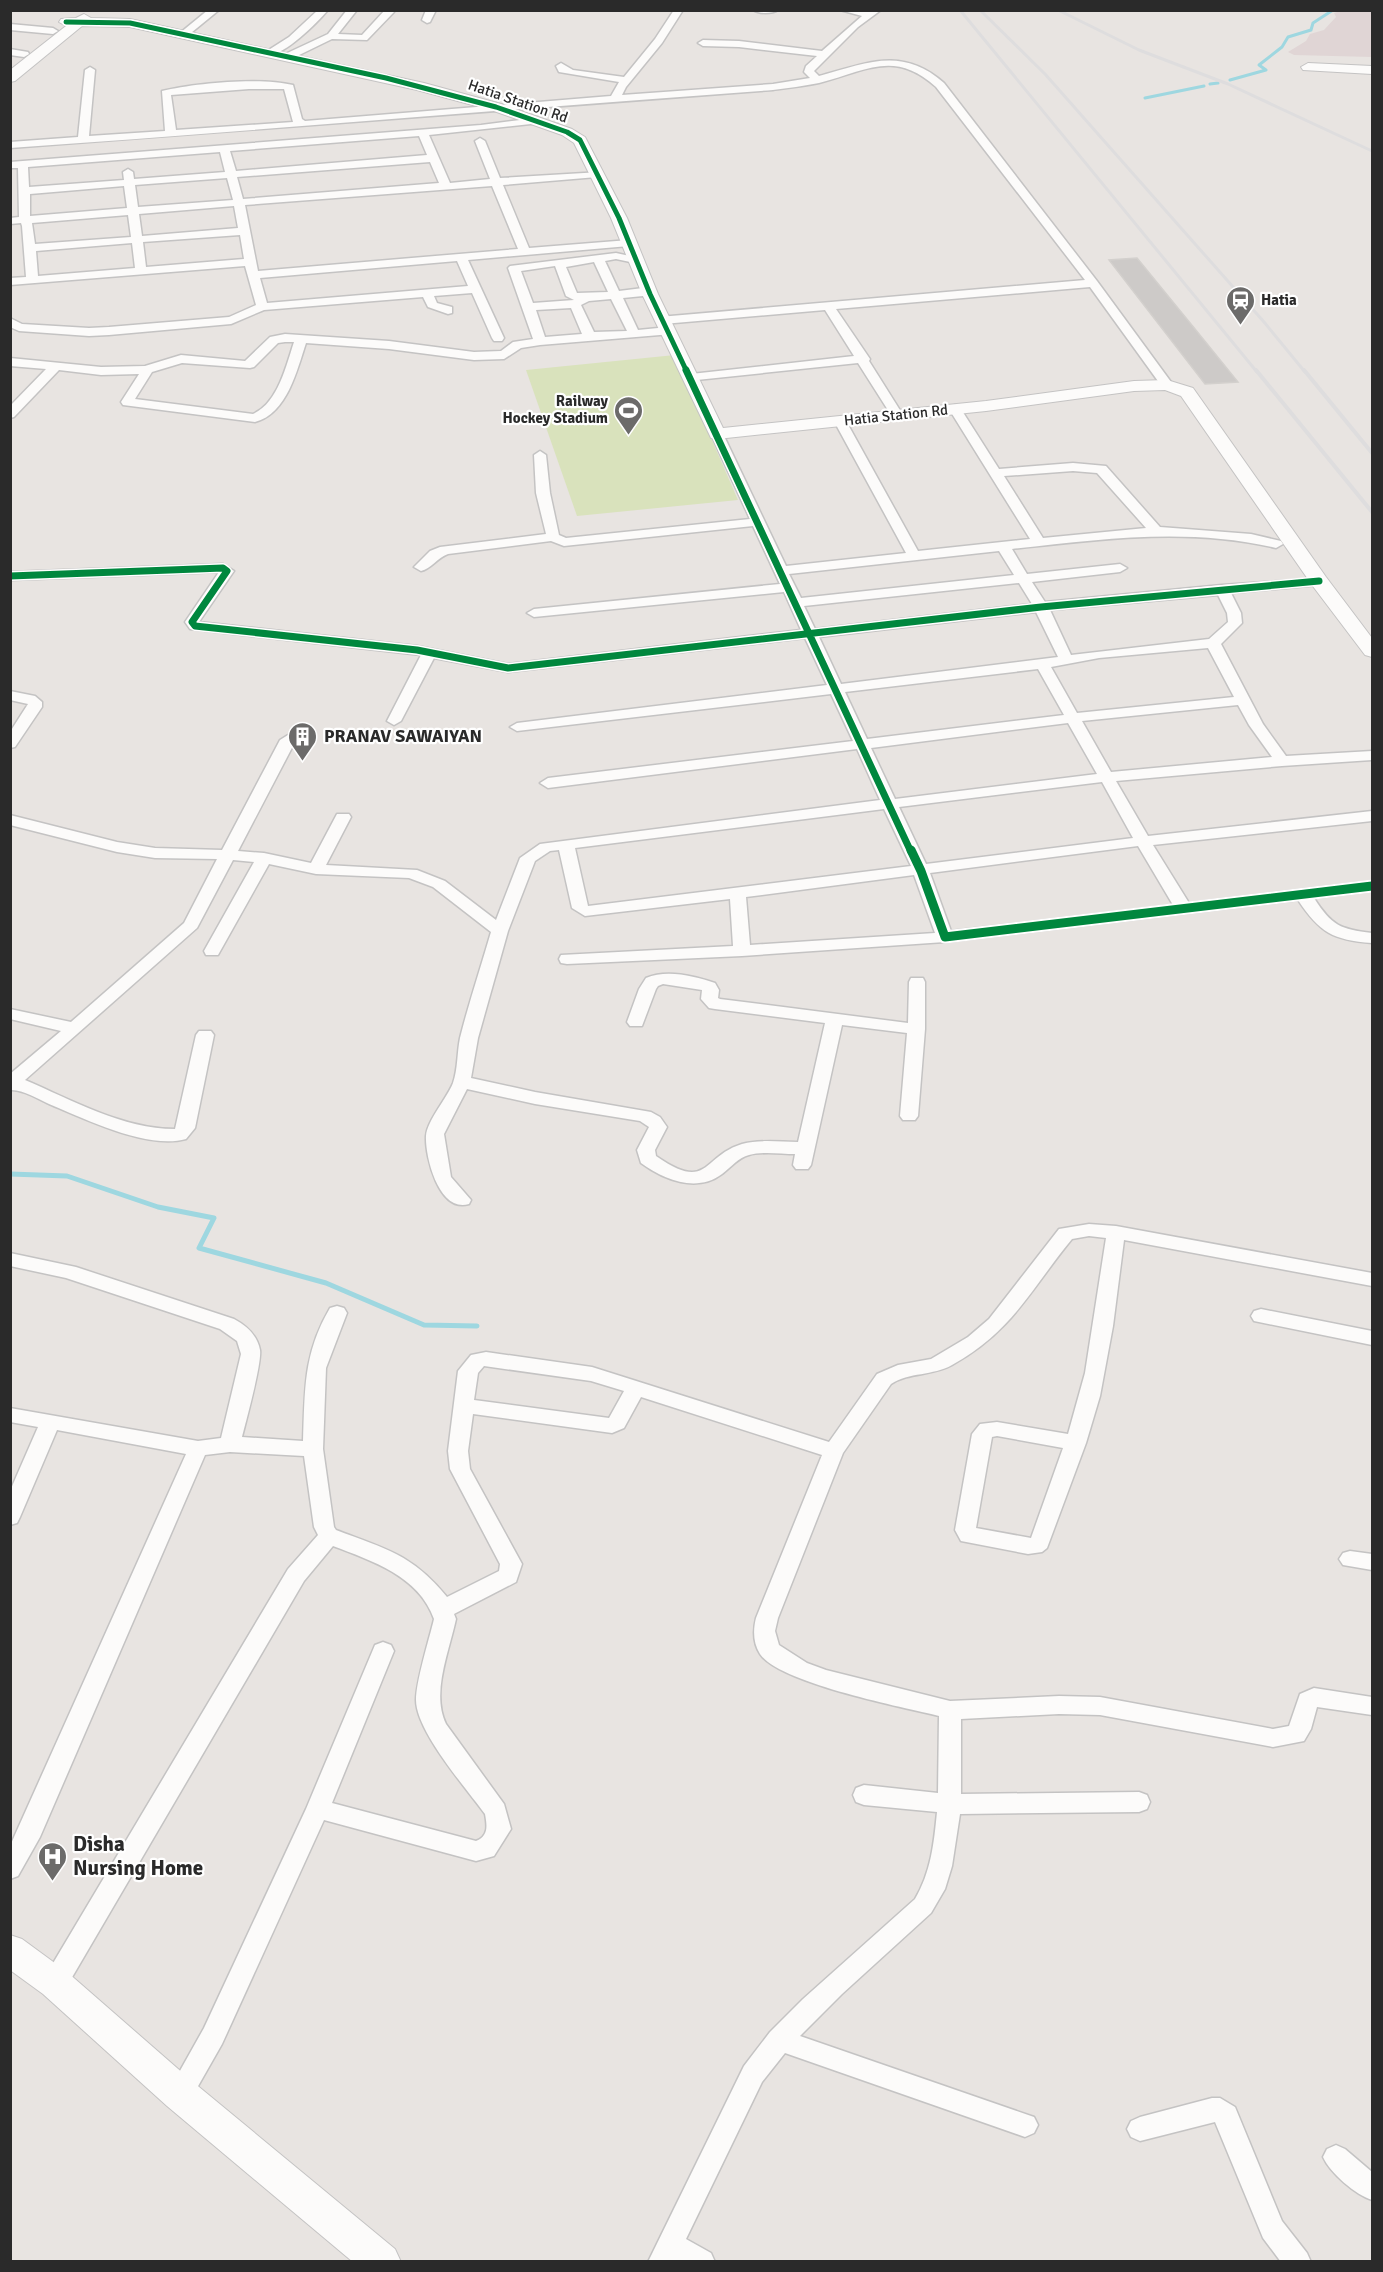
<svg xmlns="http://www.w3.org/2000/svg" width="1383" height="2272" viewBox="0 0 1383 2272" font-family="Signika,sans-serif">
<rect width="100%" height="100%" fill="#e8e4e1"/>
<path fill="#e0d5d5" d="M1340,11h32v46l-78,-2 -6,-3 18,-11 4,-7 14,-4 12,-13 -2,-4z"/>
<path fill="#d9e2bc" d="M675,355l63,145 -161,16 -51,-146z"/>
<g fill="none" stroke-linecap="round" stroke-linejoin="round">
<path stroke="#9ed7e0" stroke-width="3" d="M1230,80l36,-10 -7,-5 23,-18 6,-10 23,-7 2,-7 20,-13
M1210,84l8,-1
M1145,98l59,-12"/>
<path stroke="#9ed7e0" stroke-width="5" d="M10,1174l57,2 91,31 56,11 -15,30 127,35 98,42 53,1"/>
</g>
<path fill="#cdcac8" stroke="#d3d0cd" stroke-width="1.5" d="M1137,258l58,71 43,53 -33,2 -96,-124z"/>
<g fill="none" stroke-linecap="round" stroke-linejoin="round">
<defs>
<path id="street" d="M208,10h11l-33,27h-6v-4z
M318,10h10c-11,13 -45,47 -61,45v-4l22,-14z
M347,10h10l-19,24 24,1 23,-25 9,2 -27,28 -35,-1 -41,20h-8v-4l45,-21z
M426,10h10l-6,12 -3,1 -5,-3z
M674,10h9l-21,33 -36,44 -4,8 151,-11 37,-6 -6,-6 2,-6 11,-10 -78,-9 -36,-1 -5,-3 5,-3 36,1 83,10 40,-35 -22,-6h41l-23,17 -44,44 5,5c48,-13 83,-30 125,7l153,198 74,101 2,3 -2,3h-8l-73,-101 -254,22 34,50 -1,2 34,54 -6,4 -4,-1 -35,-55 -171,18 -2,-3 2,-3 4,-1 163,-18 -29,-46 -162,14 -4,-1v-6l426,-37 -149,-193c-42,-38 -70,-16 -117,-4 -15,3 -31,5 -46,7 -254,18 -508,40 -763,58v-6l68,-5 7,-67 5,-3 5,3 -6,66 76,-5 -3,-40c33,-8 98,-14 131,-6l9,34 3,2 306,-25 8,-14 -60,-10 -3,-6 5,-3 12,7 51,7 31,-38zM249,89h35l9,33 -117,8 -5,-35z
M753,10h25c-6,4 -19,4 -25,0z
M10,24l43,4 5,3 -5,3 -43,-4z
M10,49l18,3 1,2 -5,3 -14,-2z
M536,118l5,3 -1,2 -111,12 21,48 40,-4 -15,-38 5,-3 5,3 15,37 101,-6 1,2 -5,3 -94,8 26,63 100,-8 6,3 -6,3 -161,14 36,78 -2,3h-8l-2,-3 -20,-45 -38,3 3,7 15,4v6l-4,1 -20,-7 -5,-10 -159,13 -33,14 -122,11 -20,1 -70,-5 -9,-4v-9l12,6 67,4 20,-1 120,-10 27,-12 -11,-39 -235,19v-7l16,-1 -4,-51 -1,-3 -11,1v-6l9,-1 -1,-49h-8v-6l471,-37zM419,136l8,19 -191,16 -6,-20zM220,152l5,20 -91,7 -1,-7 -5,-3 -5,3 1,8 -95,7 -1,-20zM430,162l9,21 -196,16 -6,-22zM227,178l6,22 -95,7 -3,-22zM124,186l3,22 -97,8v-22zM492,186l26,63 -260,22 -13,-66zM234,206l4,22 -96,8 -3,-22zM128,215l3,22 -96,7 -3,-21zM240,235l4,24 -98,8 -3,-25zM132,243l3,25 -97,8 -2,-25zM457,261l11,25 -201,17 -7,-25z
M616,253l23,5 2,2 -6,3 -19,-4 -11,2 14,30 24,-3 13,6 -6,4 -7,-2 -20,2 15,32 30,-3 6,4 -2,3 -132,11 -19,3 -17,11 -30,1 -85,-11 -83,-6c-9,27 -19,71 -51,79l-132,-17 -2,-3 18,-28 -38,1 -42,-5 -45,47 -4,1v-12l36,-37 -36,-3v-8l91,9 44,-1 36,-11 64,6 25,-24 15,-3 104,7 85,11 27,-1 12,-9 20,-3 -25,-71 2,-2zM594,262l14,30 -31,1 -11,-26zM555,266l11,30 8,4 -41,3 -12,-32zM611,299l16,32 -33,1 -13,-27 8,-4zM571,308l11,26 -37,3 -9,-27zM285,342h9c-8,24 -16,61 -41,72l-118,-15 17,-27 30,-9 68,5 4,-1 24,-24z
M955,405l4,1 40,63 74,-6 33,3 54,61 91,7 30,7 2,3 -7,4c-87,-21 -176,-9 -264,1l15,25 93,-10 7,4 -7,4 -88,10 13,20 177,-17 102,-7 2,3 -7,4 -88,8 10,20 1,10 -21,21 42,80 23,32 86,-5v9l-90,6 -166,15 32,55 224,-25v10l-219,24 36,58 183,-22v10l-58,7c18,28 26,31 58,35v10c-39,-3 -52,-10 -74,-43l-353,42 -203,14 -175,8 -6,-1 -2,-4 2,-4 172,-9 -3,-47 -145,17 -13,-8 -13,-58 -9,1 -15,10 -27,70 -30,107 -7,40 64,14 116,20 9,5 7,10 -12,23 1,6c53,37 46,0 86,-12 17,-5 39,-2 56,-2l27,-119 -110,-14 -6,-1 -8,-9 1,-9 -39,-6 -5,2 -2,3 -14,37h-12l-3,-4 12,-33 7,-11c21,-9 48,-2 69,5l4,7 -1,8 2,1 188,24 1,-41 2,-4h12l2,4v47l-7,87 -3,4h-12l-3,-4 7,-83 -65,-8 -31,140 -3,4h-12l-3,-4 2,-11c-14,0 -33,-3 -46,1 -10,2 -19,13 -27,19 -25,19 -58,6 -81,-11l-4,-13 12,-23 -9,-6 -105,-17 -68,-15 -23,45 7,43 20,23 -2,4c-30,9 -44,-47 -43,-68 1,-15 21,-38 27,-53 5,-14 4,-31 7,-45 9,-36 21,-71 31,-106l-58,-45 -24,-9 -93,-4 -47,-10 -51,91h-12l-2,-4 50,-89 -21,-2 -36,68 -172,152c47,20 98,49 150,49l21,-94 3,-4h12l3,4 -19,93 -9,11c-38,11 -101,-20 -137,-35 -11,-5 -27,-15 -39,-14v-16l51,-43 -51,-12v-10l61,13 113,-99 33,-64 -62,-1 -38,-6 -107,-27v-10l107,27 38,6 67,2 58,-110 8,-5 8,5 -58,111 26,2 47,10 26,-49h12l2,3 -25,48 91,5 28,11 51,39 24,-62 20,-14 340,-44 -23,-51 -309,39 -8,-5 8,-5 305,-37 -22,-47 -314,37 -7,-4 7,-4 310,-38 -22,-47 -297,34 -74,-14 -33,63 -7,4 -7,-4 34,-66 -231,-26 -5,-7 34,-50 -209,8v-8l213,-8 11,7 -35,51 218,24 91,18 293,-34 -17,-38 -250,25 -7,-4 7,-4 246,-25 -27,-58 -189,20 -13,-5 -103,13c-11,4 -17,15 -27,17l-7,-4 16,-16 10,-4 106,-13 -10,-41 -2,-38 6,-4 6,4 4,38 9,42 7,3 184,-19 -39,-85 6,-4 6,4 63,132 120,-13 -72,-132 6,-4 6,4 72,130 112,-12 -81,-130zM1073,471l24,2 49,55 -103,10 -39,-62zM999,551l15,24 -213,23 -12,-24zM1019,583l13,21 -217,25 -11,-23zM1218,595l9,18 1,9 -19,17 -138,16 -21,-45zM1036,612l22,45 -217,27 -22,-47zM1208,648l26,49 -157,16 -26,-46 48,-9zM1038,669l26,46 -197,24 -22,-47zM1238,705l11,20 23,32 -161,15 -29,-51zM1068,723l29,51 -202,25 -24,-51zM1102,782l31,56 -207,26 -27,-57zM884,809l27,57 -323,40 -13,-58zM1138,846l35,59 -222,26 -21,-58zM914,875l21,58 -185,12 -4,-48z
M10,691l25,5 7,6v5l-27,40 -5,1v-16l18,-28 -18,-4z
M1089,1224l27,2 256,47v13l-248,-46 -11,86 -13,70 -14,47 -39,105 -5,4 -14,2 -67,-13 -6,-11 17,-96 8,-10 17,-2 71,12 17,-61 21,-135 -17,-2 -17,3c-42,51 -59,92 -120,126 -19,11 -43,7 -61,19l-48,69 -65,165 -3,13 4,14 28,18 19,7 124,31 109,-5 41,1 173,32 16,-3 11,-32 14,-6 58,9v18l-55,-8 -6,22 -7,12 -31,6 -173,-32 -41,-1 -98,5v75l178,-2 8,3 3,7 -3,7 -8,3 -179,2 -8,52 -7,23 -14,24 -89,81 -42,42 234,81 4,8 -4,8 -9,4 -240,-84 -23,29 -76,157 25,14 4,9h-67l96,-196 26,-34 33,-33 112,-100c16,-27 19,-56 22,-87l-73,-7 -8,-3 -3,-7 3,-7 8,-3 74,8 1,-77c-37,-9 -160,-33 -179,-62 -7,-11 -7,-24 -4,-36l66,-163 -181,-58 -17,31 -12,5 -139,-19 -5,37 2,18 52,95 -6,18 -62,32 2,5c-7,33 -25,74 -10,105l58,80 7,25 -17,27 -18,5 -152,-41 -102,224 -33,58 -9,4 -9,-4 -4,-8 37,-66 102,-219 69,-164 8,-3 8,3 3,6 -62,152 144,38c13,-5 11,-16 9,-27 -19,-26 -69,-83 -69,-114 0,-19 13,-60 18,-81 -15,-43 -62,-58 -101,-73l-29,35 -240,410 -9,3 -9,-3 -3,-8 3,-8 242,-406 30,-34 -4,-8 -10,-71 -74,-4 -25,3 -165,382 -22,39 -8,3v-33l176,-392 -129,-24 -37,87 -3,6 -7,2v-34l28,-64 -28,-5v-14l188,33 23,-3 20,-84 -4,-13 -17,-12 -154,-51 -56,-12v-13l66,14 158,52c13,7 23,16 26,31 2,13 -14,71 -18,87l61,4c2,-51 0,-87 27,-133l7,-2 7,2 3,5 -21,55 -3,81 11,78 2,3c50,19 76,24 111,67l52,-26 1,-7 -50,-95 -2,-18 10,-80 13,-16 15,-3 106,15 237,75 48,-68 21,-9 33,-6 37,-22 21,-18 70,-90zM484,1366l107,15 33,10 -15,27 -135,-18 4,-27zM997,1436l66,12 -32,90 -55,-10 16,-91z
M1261,1309l111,22v14l-118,-24 -3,-5 3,-5z
M1350,1551l22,3v16l-29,-5 -4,-6 4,-6z
M1212,2098h8l15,9 47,114 25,32 4,9h-30l-18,-24 -48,-116 -75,19 -9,-4 -4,-8 4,-8 9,-4z
M1336,2145l9,4 27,23v28c-16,-5 -42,-27 -49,-43l4,-8z"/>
<path id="secondary" d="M84,14l7,4 39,1 294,64 77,21 71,25 13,8 42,81 31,76 65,134 263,-27 148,-20 33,-1 26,8 133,189 46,61v19l-7,-2 -53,-70 -131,-189 -16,-6 -31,1 -148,20 -269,28 -6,-1 -69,-144 -31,-76 -37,-75 -12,-8 -71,-25 -74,-20 -287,-63 -48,-1 -67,55 -5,1v-12l56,-44 -7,-4 2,-3 15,-1z
M1308,63l64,3v8l-69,-4 -2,-3z
M10,1935l12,4 45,33 126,110 202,167 6,13h-48l-186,-156 -124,-112 -33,-24z"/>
</defs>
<use href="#street" stroke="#c4c3c3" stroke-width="3"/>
<use href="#secondary" stroke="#c4c3c3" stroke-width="2"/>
<use href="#street" fill="#fcfbfa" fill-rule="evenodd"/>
<use href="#secondary" fill="#fcfbfa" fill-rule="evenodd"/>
<path stroke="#deddde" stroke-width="3" d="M960,10l297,362
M980,10l65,64 219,248 41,50
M1058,10l81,40 89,34 144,67"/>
<path stroke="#deddde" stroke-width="4" d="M1256,370l116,142
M1304,370l68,83"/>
<defs>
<path id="cycleway-far2" d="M66,22l64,1 256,55 110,29 71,25 13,8 39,78 31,76 37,78"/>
<path id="cycleway-far1" d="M686,370l225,482
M10,576l213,-8 4,3 -35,51 3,4 222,24 91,18 533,-61 278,-26"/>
<path id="cycleway" d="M911,850l10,21 24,66 427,-51"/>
</defs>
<use href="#cycleway-far2" stroke="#fff" stroke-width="8"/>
<use href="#cycleway-far1" stroke="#fff" stroke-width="10"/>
<use href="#cycleway" stroke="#fff" stroke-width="13"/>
<use href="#cycleway-far2" stroke="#00873e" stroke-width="5"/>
<use href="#cycleway-far1" stroke="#00873e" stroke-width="7"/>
<use href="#cycleway" stroke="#00873e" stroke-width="9"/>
</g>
<defs>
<symbol id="station-pin" viewBox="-11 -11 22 30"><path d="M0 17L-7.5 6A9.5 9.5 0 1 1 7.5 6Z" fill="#6c6b6a" stroke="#fff"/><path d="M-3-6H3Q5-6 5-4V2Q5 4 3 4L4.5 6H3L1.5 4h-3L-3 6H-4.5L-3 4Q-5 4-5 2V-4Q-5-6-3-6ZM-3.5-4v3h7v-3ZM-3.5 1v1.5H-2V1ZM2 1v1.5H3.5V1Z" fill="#fff"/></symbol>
<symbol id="stadium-pin" viewBox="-11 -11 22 30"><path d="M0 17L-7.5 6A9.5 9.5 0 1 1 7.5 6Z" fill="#6c6b6a" stroke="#fff"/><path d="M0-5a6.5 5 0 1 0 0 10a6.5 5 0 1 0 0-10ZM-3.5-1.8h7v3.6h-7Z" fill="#fff"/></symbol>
<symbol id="building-pin" viewBox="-11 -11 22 30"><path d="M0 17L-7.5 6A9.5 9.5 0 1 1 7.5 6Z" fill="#6c6b6a" stroke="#fff"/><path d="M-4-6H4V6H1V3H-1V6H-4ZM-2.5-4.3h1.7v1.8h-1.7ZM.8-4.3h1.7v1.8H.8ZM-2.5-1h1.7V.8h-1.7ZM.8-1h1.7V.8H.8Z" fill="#fff"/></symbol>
<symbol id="hospital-pin" viewBox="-11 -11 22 30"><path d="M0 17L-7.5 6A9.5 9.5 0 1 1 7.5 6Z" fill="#6c6b6a" stroke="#fff"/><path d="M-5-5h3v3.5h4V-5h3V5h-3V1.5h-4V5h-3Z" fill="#fff"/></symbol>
</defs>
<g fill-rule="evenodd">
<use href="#station-pin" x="1224" y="284" width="33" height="45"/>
<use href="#stadium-pin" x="612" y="394" width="33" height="45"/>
<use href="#building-pin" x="286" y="720" width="33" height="45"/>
<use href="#hospital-pin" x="36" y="1840" width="33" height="45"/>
</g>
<g text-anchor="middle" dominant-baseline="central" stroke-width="4.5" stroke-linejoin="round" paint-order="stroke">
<g font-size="15" fill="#2a2a2a" stroke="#fff">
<text transform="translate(518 101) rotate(19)">Hatia Station Rd</text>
<text transform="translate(896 415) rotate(-6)">Hatia Station Rd</text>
</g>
<g font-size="15" font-weight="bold" fill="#2a2a2a" stroke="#fff" text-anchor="start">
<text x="1261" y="300">Hatia</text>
<text x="608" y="401" text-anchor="end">Railway<tspan x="608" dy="17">Hockey Stadium</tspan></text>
</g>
<g font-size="18" font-weight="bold" fill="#2a2a2a" stroke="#fff" text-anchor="start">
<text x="324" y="736">PRANAV SAWAIYAN</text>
</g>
<g font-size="21" font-weight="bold" fill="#2a2a2a" stroke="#fff" text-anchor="start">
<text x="73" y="1844">Disha<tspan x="73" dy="24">Nursing Home</tspan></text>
</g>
</g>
<rect width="1383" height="2272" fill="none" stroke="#2a2a2a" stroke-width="24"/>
</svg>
